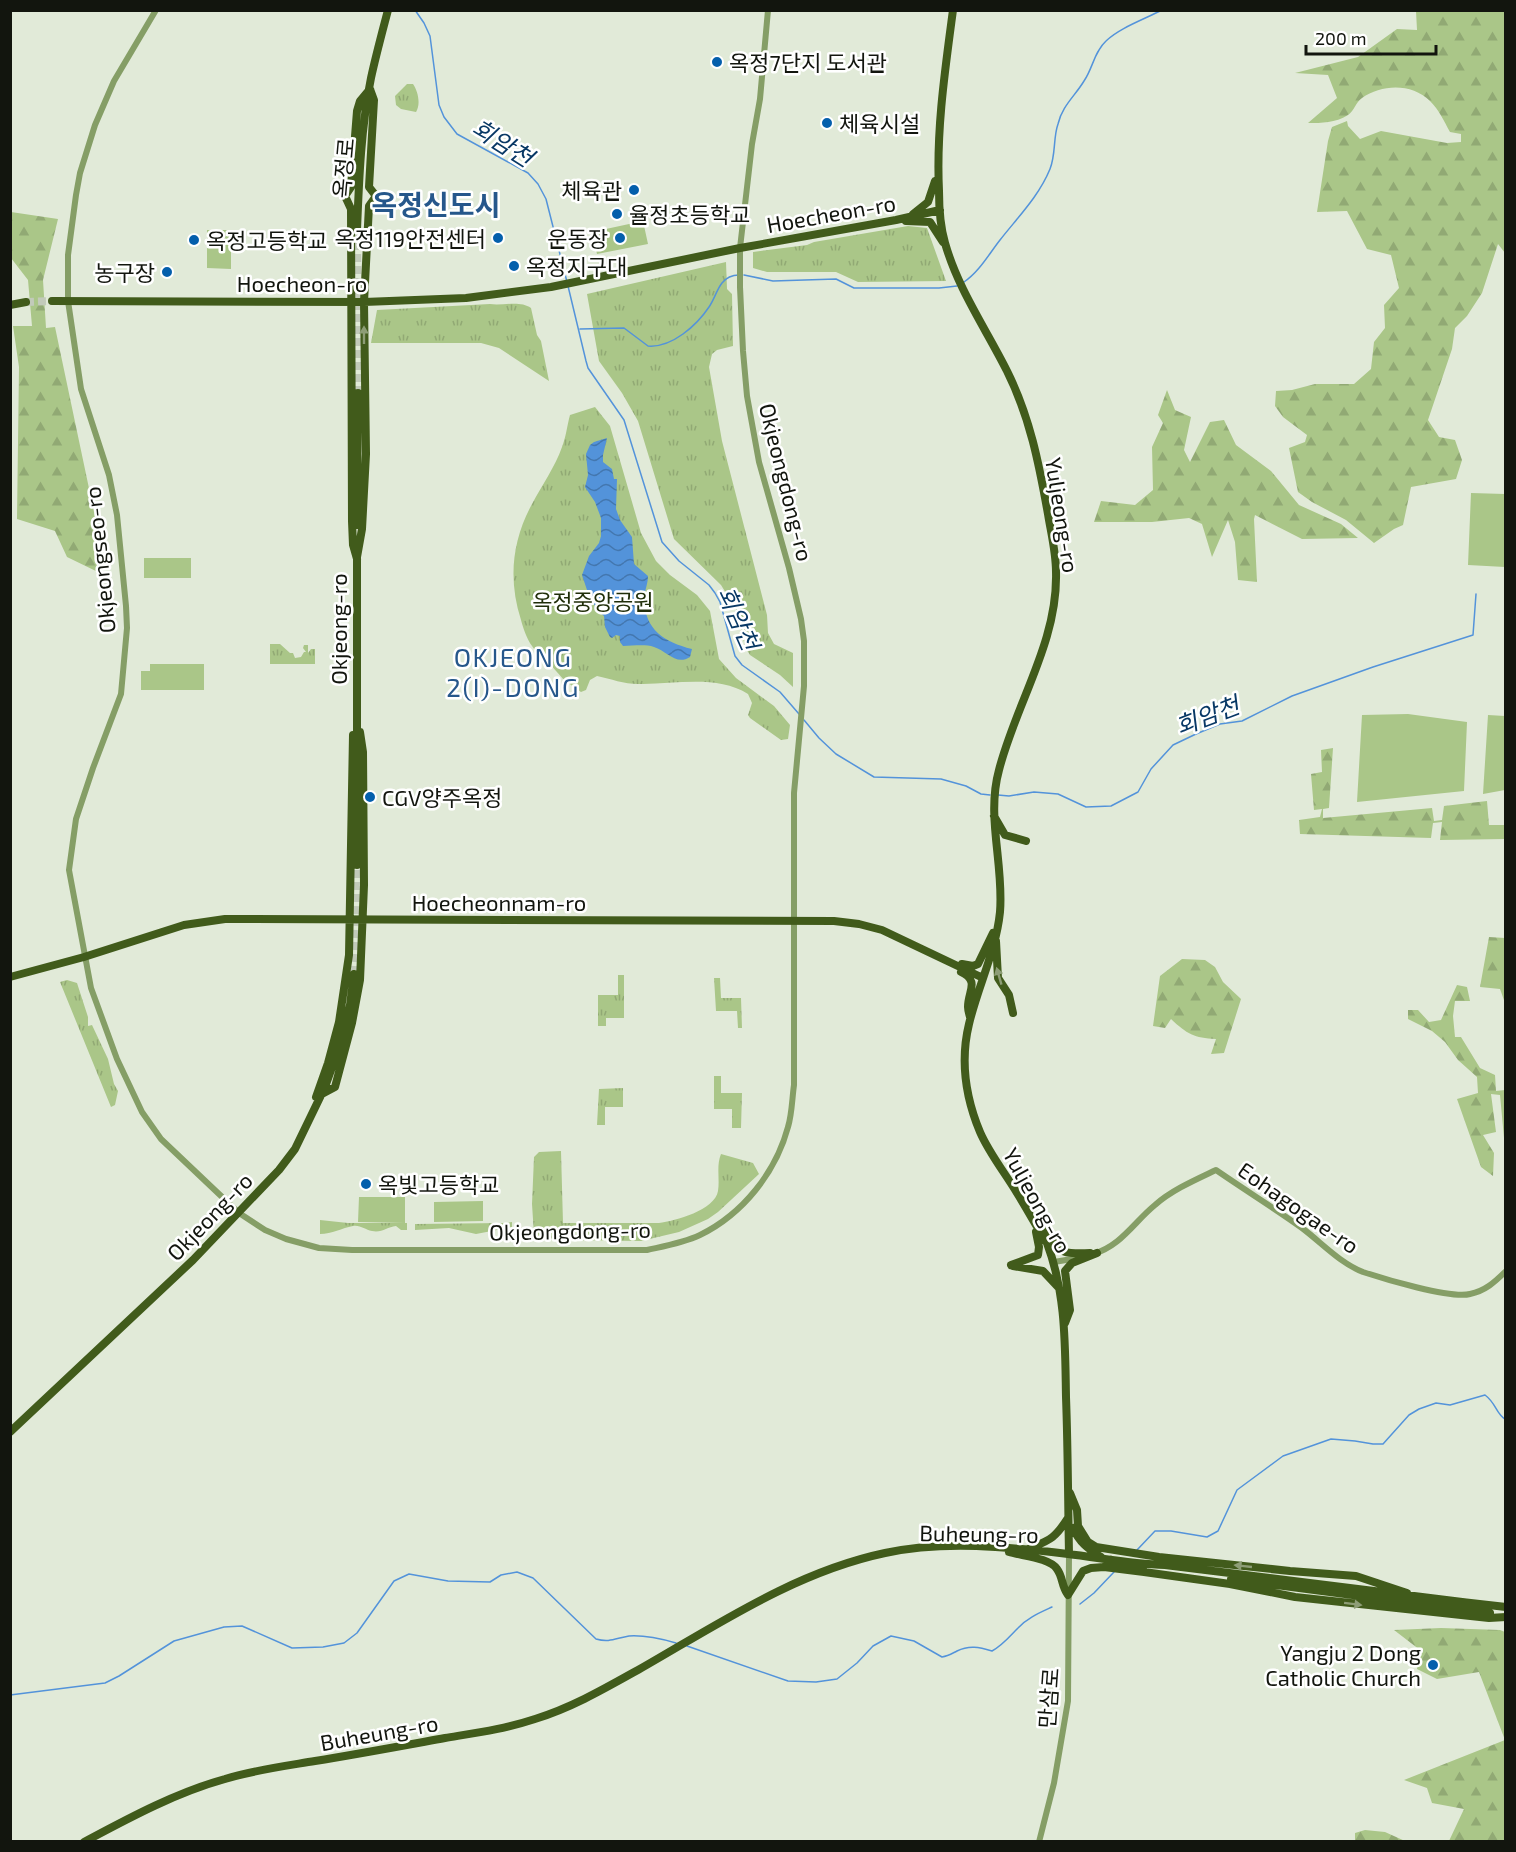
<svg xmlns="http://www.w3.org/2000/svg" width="1516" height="1852" viewBox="0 0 1516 1852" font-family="'Exo 2','Noto Sans KR',sans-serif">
<defs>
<pattern id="grass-tufts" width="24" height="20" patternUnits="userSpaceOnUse" patternTransform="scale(1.5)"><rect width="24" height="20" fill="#aac688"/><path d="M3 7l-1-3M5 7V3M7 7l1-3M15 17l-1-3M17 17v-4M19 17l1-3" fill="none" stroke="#91a974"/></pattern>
<pattern id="forest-firs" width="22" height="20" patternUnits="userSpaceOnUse" patternTransform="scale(1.5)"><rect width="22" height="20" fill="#aac688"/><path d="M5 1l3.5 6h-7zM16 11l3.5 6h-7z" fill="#91a974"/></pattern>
<pattern id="water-waves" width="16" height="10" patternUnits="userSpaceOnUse" patternTransform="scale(1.5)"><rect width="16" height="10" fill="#5393da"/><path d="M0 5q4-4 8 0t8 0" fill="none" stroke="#4377af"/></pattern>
</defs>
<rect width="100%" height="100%" fill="#e1ead8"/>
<path fill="url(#grass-tufts)" d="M407,84h6c5,7 8,20 3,28l-15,-3 -5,-4 -1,-9z
M908,226l19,2 19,53 -88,1 -22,-10h-69l-14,-4v-16l54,-7 7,-3z
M726,262l1,27 5,5 1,52 -16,4 -5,4 -3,13 13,74 45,174 1,18 6,11 19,9v34l-13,-12 -30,-20 -5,-8 -8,-36 -16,-26 -47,-46 -36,-118 -16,-28 -23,-32 -12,-67z
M490,304c13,2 30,-4 41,4l6,27 4,6 8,40 -50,-33 -18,-5h-110l6,-33z
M595,407l15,19 31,107 15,28 14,14 27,20 13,16 9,48 17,19 38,28 16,19 -2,14 -7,1 -31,-22 -2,-3 4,-12 -4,-9c-32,-20 -75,-9 -110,-10 -14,0 -27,-5 -41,-8l-7,4 -4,10 -5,2 -17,-12 -23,-26c-11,-5 -17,-23 -20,-34 -13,-41 -9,-79 11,-116 10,-19 23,-37 30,-57 4,-10 5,-21 8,-32z
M270,644h10l10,9h3l2,5 6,-1 3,-5h2l-3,-4 1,-3h4v8l3,-4h4v15h-45z
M618,975h6v43h-18v8h-8v-31h20z
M714,978h6l1,20h20l1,30h-4l-1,-17h-21z
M67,980l10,3 11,34v9l4,-1 16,34 6,25 4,7 -3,14 -4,2 -51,-125z
M714,1076h7v17h21l-1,35h-9v-19h-18z
M623,1088v19h-18v18h-8l2,-36z
M561,1151l2,72h96c16,-2 56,-13 59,-32 2,-12 -2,-25 3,-37l32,9 6,11 -41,38 -10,7 -29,13 -38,9 -78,-1 -8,-2 -16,2 -5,-5 -2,-31 2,-47 5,-5z
M320,1220l28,3h59v7h-6l-5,-4c-9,1 -14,7 -24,5 -7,-1 -11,-6 -19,-5 -11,2 -21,8 -33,8z
M512,1222v5l-36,7 -27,-6 -34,2v-6l88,-1z"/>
<path fill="url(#forest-firs)" d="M1416,11h89v242l-7,-9 -16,49 -15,23 -12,12 -3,21 -24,71 11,17 16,3 7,20 -6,19 -45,8 -8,38 -9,4 -20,14 -28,-23 -34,-18 -14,-10 -9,-44 16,-6 2,-7 -24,-18 -8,-11 1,-15 16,-1 23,-6h39l17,-15 3,-27 11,-14 -1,-23 15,-17 -8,-33 -24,-6 -20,-38 -30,1 11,-71 4,-14 15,-6 1,5 12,13 21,-8 66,12 14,-1v-8l-11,-2c-6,-11 -11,-22 -20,-31 -18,-18 -48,-17 -68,-3 -6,4 -8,13 -14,17 -13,8 -26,8 -40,8l29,-25 -9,-23 -33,-2 63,-16 39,-28 20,1z
M11,212l47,7 -15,61 3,48 9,-1 47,223 -2,23 -33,-16 -12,-26 -38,-12 2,-152 -6,-41h19l-4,-46 -17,-22z
M1167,390l8,20 16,7 -7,33 6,12 20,-40 14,-2 12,25 35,26 28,34 42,19 17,14 -56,1 -47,-24 -1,4 3,63 -19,-2 -3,-38 -7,-22 -16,37 -10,-33 -13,-6 -37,4h-58l7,-21 34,4 18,-15 -1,-43 11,-24 -5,-8z
M1333,748l-4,60 -6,1v9l109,-10 2,13 8,-1 2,-14 43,-5 2,24h16v14l-65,1 2,-18 -9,1 -2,15 -131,-4 -1,-14 21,-3 2,-8 -8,1 -3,-36 11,-2 -1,-22z
M1489,937l16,1v65l-5,-14 -20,-2z
M1182,959l23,1 10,7 8,15 18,17 -17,54 -13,1 5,-15c-22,-1 -29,-5 -45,-20l-6,9 -12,-2 7,-50z
M1457,985l10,2 3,14h-15l-2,15 2,21h6l19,31 15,7 1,16 9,-1v48h-1l-4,-43 -9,-1 5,38 -13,3 11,18 -1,23 -12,-9 -24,-68 21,-6 -1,-16 -19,-17 -13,-18 -13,-11 -24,-12v-9h10l11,12 12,-2z
M1441,1628l59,2 5,2v209h-56l15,-32 -32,-6 -5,-15 -23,-8 101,-40 -26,-68 -42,7 -20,-10 3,-19 -26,-20z
M1365,1830l20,2 20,9h-50v-8z"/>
<path fill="#aac688" d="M643,221l5,23 -51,10 -5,-22z
M207,230h24v39l-24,-1z
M1471,493l34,1v73l-37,-2z
M144,558h47v20h-47z
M150,664h54v26h-63v-19h9z
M1408,714l59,8 -3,69 -107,11 5,-87z
M1488,715l17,1v74l-22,4z
M359,1197h46v26l-47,-1z
M483,1201v20l-49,1v-20z"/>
<path fill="url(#water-waves)" d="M607,438l-4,17v7l9,7 2,10h3l-1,30 4,11 12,17 2,27 14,12c0,8 -4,16 -4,23 1,31 20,43 48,50l-2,8c-14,9 -23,-6 -36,-10 -9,-3 -21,-1 -31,-1l-3,-4v-6l-4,-1 -4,3 -2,-1 -5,-10 -1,-11 -10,-8 1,-2 -7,-13 -6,-18 7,-19 10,-13 2,-7v-18l-6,-16 -10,-15 3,-12 -2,-21 4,-9 4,-3z"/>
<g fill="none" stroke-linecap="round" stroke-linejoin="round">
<path stroke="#5393da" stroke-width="1.5" d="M415,10l9,13 6,13 9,69 5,12 13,17 71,39 10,11 8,15 21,83
M744,275l29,6 63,-2 18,9h85l18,-2
M964,282c15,-10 25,-28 36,-42 18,-23 39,-44 50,-71 6,-15 3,-31 8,-45 4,-18 17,-28 26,-43 9,-13 10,-29 22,-40 13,-13 39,-22 56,-31
M568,286l18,75 2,7 36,52 38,122 17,19 30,24 6,8 5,9 15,54 7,9 38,27 19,22
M580,329l44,-1 24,18c24,2 49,-21 61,-39 5,-7 8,-18 13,-24 4,-5 11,-8 17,-8
M804,720l15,18 17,16 38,23 67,2 25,7 15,8 9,1
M998,795l11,1 25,-4 24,2 28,13 25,-1 27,-14 13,-23 22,-24 23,-11 24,-10 22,-3 50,-25 81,-29 100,-32 3,-41
M1137,1550l18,-19h16l36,6 11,-6 19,-41 46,-34 48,-17 24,2 18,3h10l26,-29 10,-6 17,-6 14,2 35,-10c12,9 10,18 21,25
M1080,1604l14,-11 20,-21
M687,1646l101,35 28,1 21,-3 20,-16 16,-17 18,-10 23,5 28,16c6,-1 9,-3 15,-6 12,-6 22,-4 35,0 11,-6 17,-14 26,-23 9,-10 21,-15 34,-21
M10,1695l95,-12 14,-7 55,-35 50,-14 18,-1 50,22 31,-1 21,-4 13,-10 37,-52 15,-7 39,7 42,1 11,-7 16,-3 16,6 63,61c14,4 20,-1 33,-3 15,-1 33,3 47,7"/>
<path stroke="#c2caba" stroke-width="8" stroke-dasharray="8 4" stroke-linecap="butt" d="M357,230l1,163
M26,302l26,-1
M354,974l3,-69v-40"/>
<path stroke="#859e66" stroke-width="6" d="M156,10l-42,71 -19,44 -15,48 -4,22 -8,60v46l13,88 28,86 8,40 9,91 1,22 -6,66 -28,74 -17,51 -7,51 22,118 26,71 25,53 19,27 78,74 26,17 21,9 33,9 33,2h295c18,-4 36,-7 53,-15 43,-21 76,-63 88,-108 4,-13 4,-28 6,-42v-292l10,-107v-45l-3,-22 -12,-51 -30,-106 -12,-66 -4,-45 -3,-64v-39l12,-104 8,-45 8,-89
M1093,1254c28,-8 41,-32 62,-49 17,-15 40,-25 61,-35 29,20 58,38 86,58 20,15 38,35 61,44 21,7 88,27 107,22 15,-3 25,-12 36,-23
M1054,1262l24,-4
M1039,1842l15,-59 14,-82 1,-147"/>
<path stroke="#415b1b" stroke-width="8" d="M953,10c-8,60 -17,121 -14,181 0,17 1,35 6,52 13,46 41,86 62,128 23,46 32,93 41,143 3,19 8,38 8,58 2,70 -40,131 -57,198 -13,47 5,94 1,142 -4,39 -22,74 -31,112 -9,37 -4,72 11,108 9,21 25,41 37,61 10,16 19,33 30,50 19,51 18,101 19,154 2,53 2,105 3,157
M913,214l15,-12 7,-21
M906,221l24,1 13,20
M357,230c2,-51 4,-103 14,-152 5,-23 11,-45 17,-68
M52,301l312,1 102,-4 85,-11 189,-39 156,-28 44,-10
M10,305l16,-3
M357,525l1,-132
M357,555v310
M357,557l5,-28 4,-75 -2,-152 5,-96 7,-10 -7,-9 5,-87 -4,-11
M357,559l-4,-14 -1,-24 -1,-312 -6,-13 6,-9 6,-76 3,-10 10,-12
M994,816l11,19 21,6
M996,941l2,37 11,17 4,18
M962,964l11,2 5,-2 15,-31
M961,972c19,9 7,19 7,35 0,3 1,6 2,10
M10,977l74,-20 100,-32 41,-6 609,2 25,3 23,6 101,48
M320,1095l15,-8 17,-64 8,-43 4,-95 -1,-133 -3,-20
M316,1097l12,-34 11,-41 10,-67 4,-220
M1039,1226c24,21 11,29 51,27
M1011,1265l27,-10 1,-8 -3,-15
M1013,1266l30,5 16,17
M1065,1323l5,-13 -5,-39 7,-8 25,-10
M10,1432l183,-172 86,-90 16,-21 30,-62 14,-39 11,-43 4,-31
M1070,1493l7,17 1,16 10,16 8,5 63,10 131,14 66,5 51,17
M1073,1528c6,14 15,21 28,29
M1026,1550c23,-10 28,-10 42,-32
M1009,1552c13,4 41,6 48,17 6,8 4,16 11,26l15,-24 8,-3 13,-1 7,-7
M1141,1564l3,8 86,12 65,13 194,21 17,-1
M1104,1567l40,5
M1231,1579l259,34
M84,1842c45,-24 91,-49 141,-63 29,-9 60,-13 90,-18 43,-7 86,-15 130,-23 30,-5 60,-9 90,-19 36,-11 69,-30 103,-49 79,-45 157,-98 247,-117 60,-13 123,-6 183,1 33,4 64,10 97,11 113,15 227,29 341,42"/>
</g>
<defs><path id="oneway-solid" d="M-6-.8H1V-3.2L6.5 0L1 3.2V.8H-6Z" transform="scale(1.5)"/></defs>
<g fill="#8d9d76">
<use href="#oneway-solid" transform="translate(364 335) rotate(-90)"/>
<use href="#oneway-solid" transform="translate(999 976) rotate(-106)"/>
<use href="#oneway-solid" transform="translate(1243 1566) rotate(-174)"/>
<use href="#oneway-solid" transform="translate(1353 1604) rotate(7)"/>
</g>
<g fill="#045fac" stroke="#fff" stroke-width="2">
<circle cx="717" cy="62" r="6"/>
<circle cx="827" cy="123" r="6"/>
<circle cx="634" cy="190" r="6"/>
<circle cx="617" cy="214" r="6"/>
<circle cx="498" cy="238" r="6"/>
<circle cx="620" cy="238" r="6"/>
<circle cx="194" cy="240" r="6"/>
<circle cx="514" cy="266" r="6"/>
<circle cx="167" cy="272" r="6"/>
<circle cx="370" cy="797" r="6"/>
<circle cx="366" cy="1184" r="6"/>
<circle cx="1433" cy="1665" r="6"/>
</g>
<g text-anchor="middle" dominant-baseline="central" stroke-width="5" stroke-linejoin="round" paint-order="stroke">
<g font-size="22" fill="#12150e" stroke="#fff" text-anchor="start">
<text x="729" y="62">옥정7단지 도서관</text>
<text x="839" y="123">체육시설</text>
<text x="622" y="190" text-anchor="end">체육관</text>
<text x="629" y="214">율정초등학교</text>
<text x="486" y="238" text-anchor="end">옥정119안전센터</text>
<text x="608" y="238" text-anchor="end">운동장</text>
<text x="206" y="240">옥정고등학교</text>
<text x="526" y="266">옥정지구대</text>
<text x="155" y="272" text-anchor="end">농구장</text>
<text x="382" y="797">CGV양주옥정</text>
<text x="378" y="1184">옥빛고등학교</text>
<text x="1421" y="1652" text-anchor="end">Yangju 2 Dong<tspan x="1421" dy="25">Catholic Church</tspan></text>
</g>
<g font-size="22" fill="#12150e" stroke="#fff">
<text transform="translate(343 168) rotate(-85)">옥정로</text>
<text transform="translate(831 213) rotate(-10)">Hoecheon-ro</text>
<text x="302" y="283">Hoecheon-ro</text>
<text transform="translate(787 482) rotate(76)">Okjeongdong-ro</text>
<text transform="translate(1063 515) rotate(81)">Yuljeong-ro</text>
<text transform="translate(99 560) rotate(-96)">Okjeongseo-ro</text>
<text transform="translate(338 629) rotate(-90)">Okjeong-ro</text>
<text x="499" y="902">Hoecheonnam-ro</text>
<text transform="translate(1038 1200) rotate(61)">Yuljeong-ro</text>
<text transform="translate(1299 1207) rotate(35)">Eohagogae-ro</text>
<text transform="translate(209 1216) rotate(-46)">Okjeong-ro</text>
<text transform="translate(570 1230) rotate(-1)">Okjeongdong-ro</text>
<text transform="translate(979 1533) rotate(1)">Buheung-ro</text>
<text transform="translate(1048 1698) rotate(-86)">만삼로</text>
<text transform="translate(379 1732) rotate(-10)">Buheung-ro</text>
</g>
<g font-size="22" fill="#202e09" stroke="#fff">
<text x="593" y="601">옥정중앙공원</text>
</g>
<g font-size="24" font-style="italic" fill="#083865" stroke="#fff">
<text transform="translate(503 142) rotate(32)">회암천</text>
<text transform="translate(739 618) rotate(66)">회암천</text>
<text transform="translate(1207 715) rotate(-21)">회암천</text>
</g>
<g font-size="26" letter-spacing="1.5" fill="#26578b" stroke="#fff">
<text x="513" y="656">OKJEONG<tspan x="513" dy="30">2(I)-DONG</tspan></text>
</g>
<g font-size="28" font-weight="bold" fill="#26578b" stroke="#fff">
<text x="436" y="204">옥정신도시</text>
</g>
</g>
<rect width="1516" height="1852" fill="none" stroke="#12150e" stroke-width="24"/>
<path d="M1306 45v9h130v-9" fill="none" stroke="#12150e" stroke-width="3"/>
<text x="1315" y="45" font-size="18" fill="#12150e" stroke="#ffffff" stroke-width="4.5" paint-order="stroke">200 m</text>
</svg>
